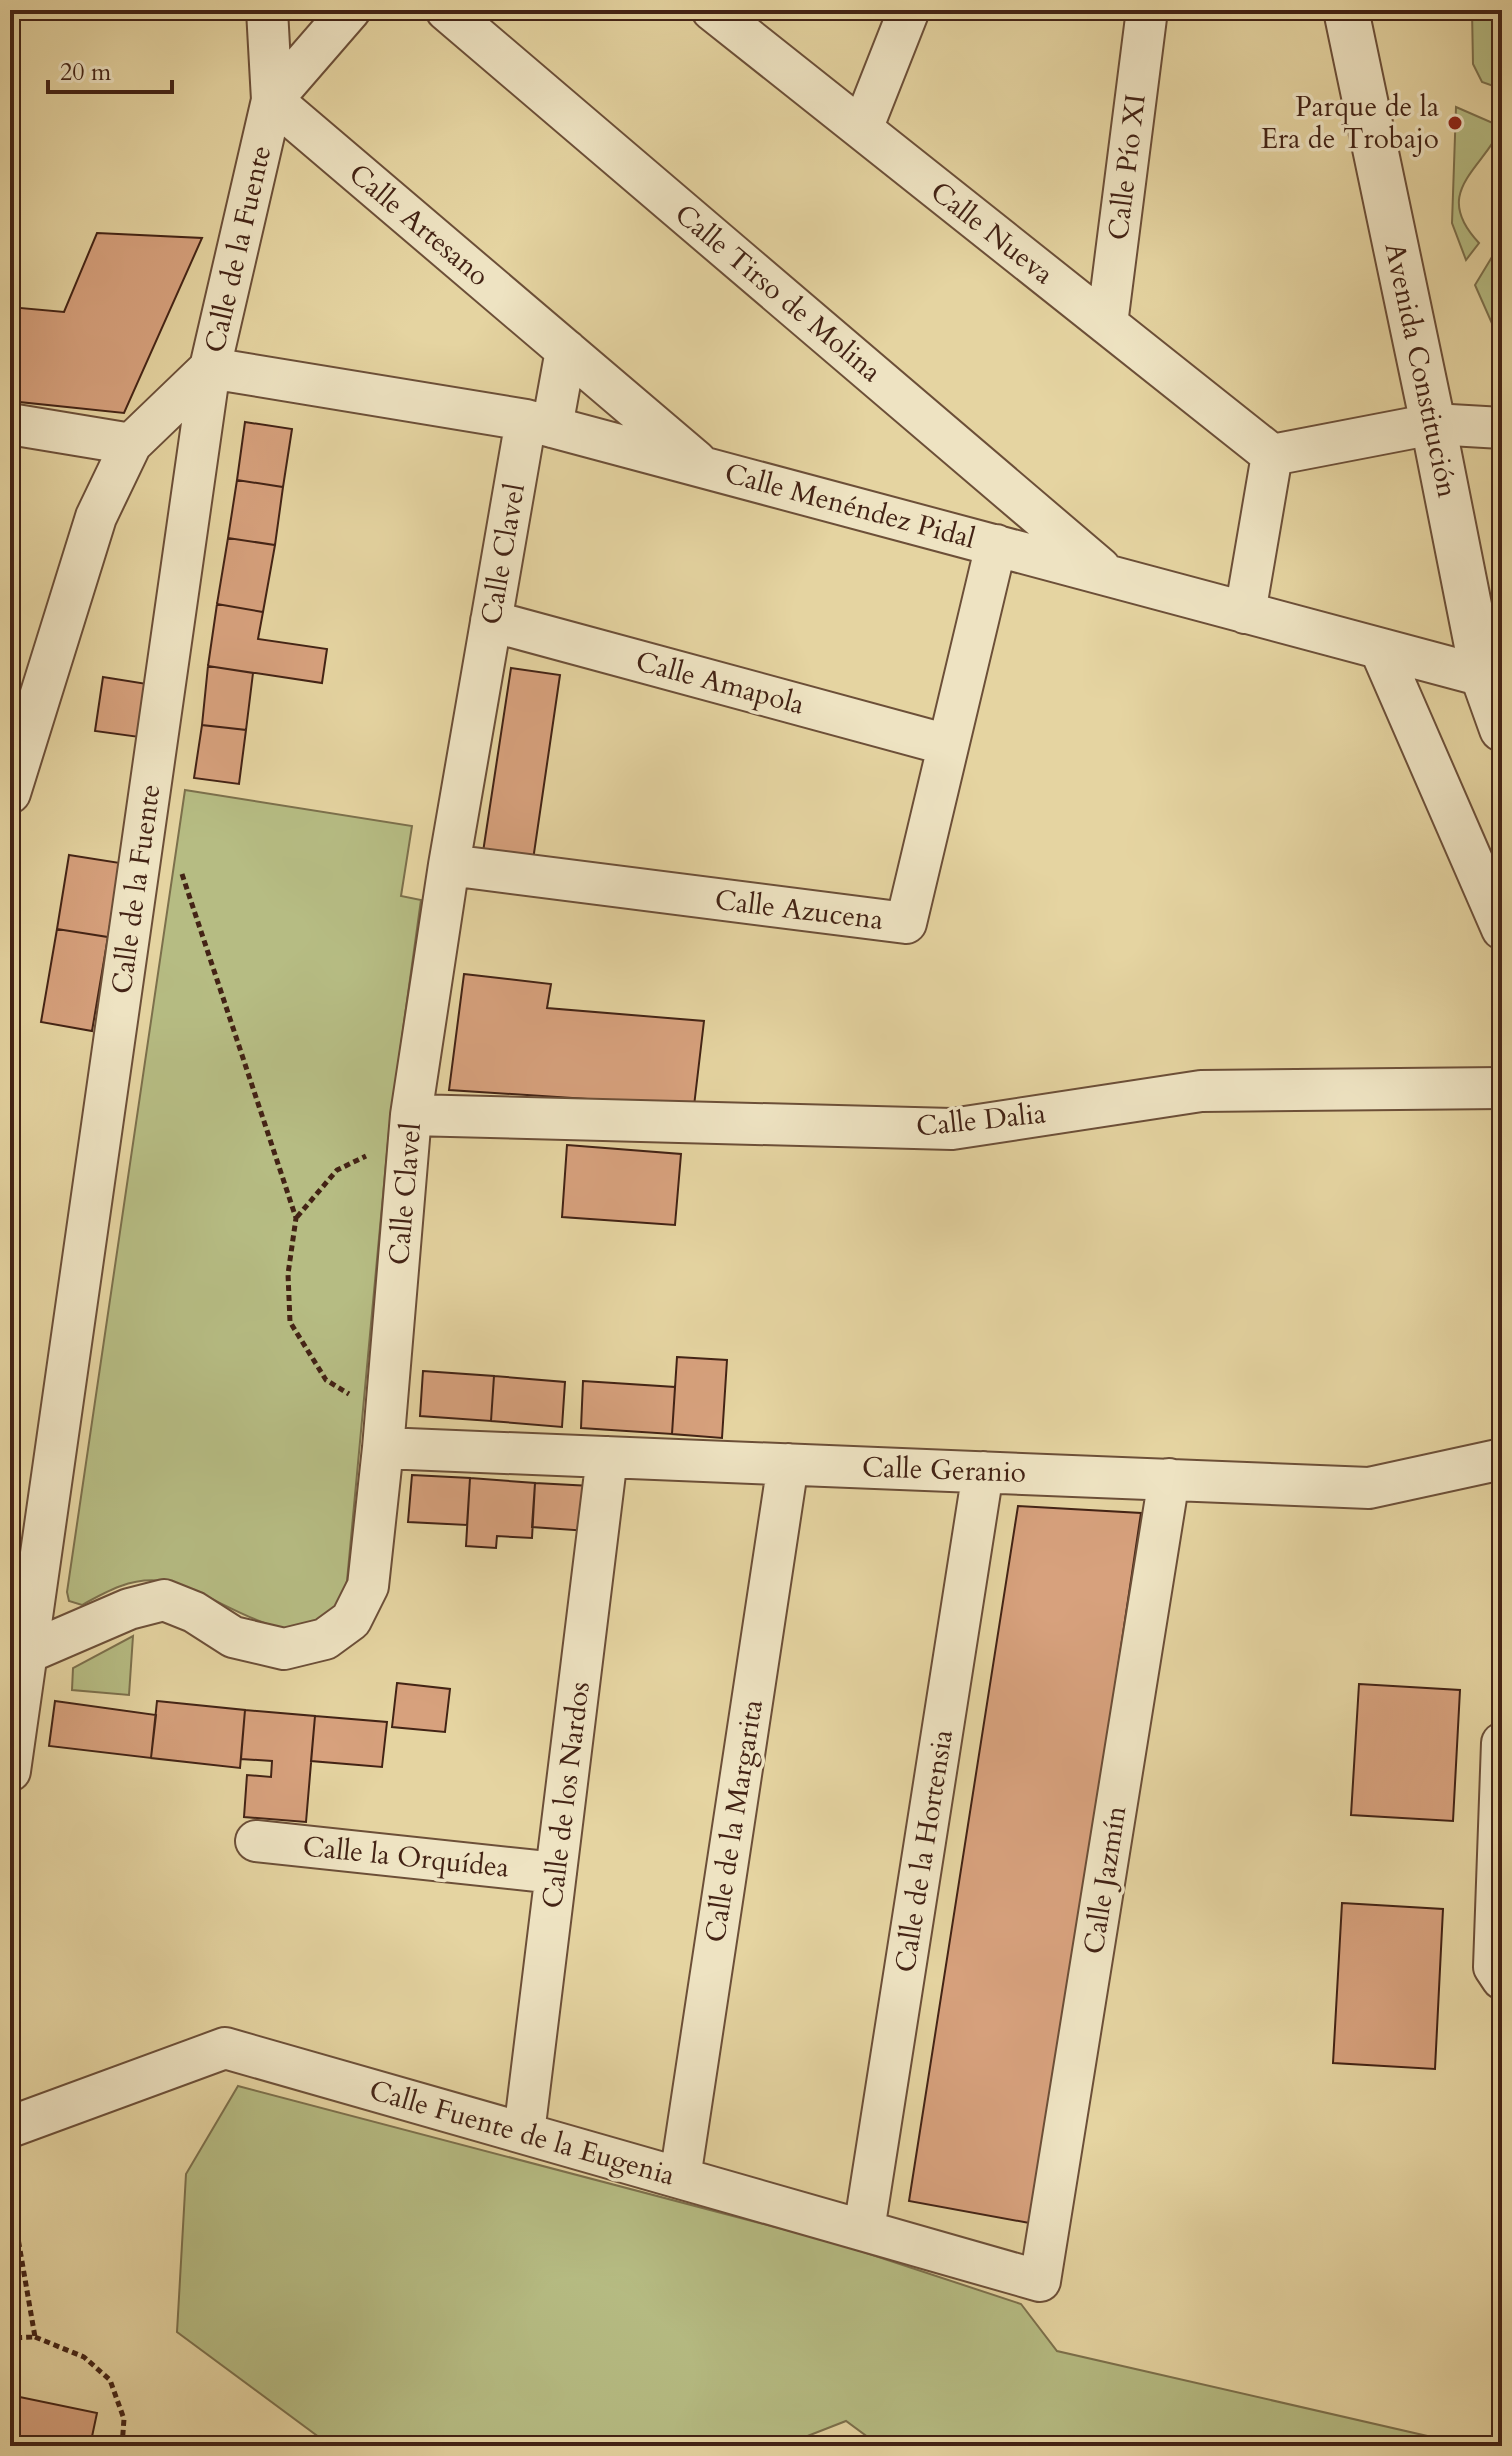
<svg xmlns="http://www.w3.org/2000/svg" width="1512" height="2456" viewBox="0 0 1512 2456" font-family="Cardo,serif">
<rect width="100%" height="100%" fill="#e5d4a1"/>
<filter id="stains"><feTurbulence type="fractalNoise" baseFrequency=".0025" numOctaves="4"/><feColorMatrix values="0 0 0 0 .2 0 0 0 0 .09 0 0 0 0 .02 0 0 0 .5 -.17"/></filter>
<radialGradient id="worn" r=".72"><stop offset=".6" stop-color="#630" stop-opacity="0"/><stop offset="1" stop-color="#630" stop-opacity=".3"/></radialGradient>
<path fill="#b6bc83" stroke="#7c704c" stroke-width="2" d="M1472,10h30v79l-20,-7 -9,-18z
M1456,107l46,20c-21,44 -71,65 -23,116l-13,17 -14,-37z
M1495,252l7,2v68l-8,6 -19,-43z
M185,790l227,36 -11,70 20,4 -32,231 -42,450c-5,15 -10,34 -24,42 -43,28 -113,-36 -161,-42 -30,-4 -55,10 -80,24l-13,-4 -2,-9z
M133,1636l-4,59 -57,-5 1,-22z
M238,2086l598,157 185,61 36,47 414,95h-591l-34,-25 -64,25h-451l-154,-114 9,-158z"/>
<path fill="#d7a17d" stroke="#432315" stroke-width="2" d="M97,233l105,5 -78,175 -114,-12v-94l54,5z
M245,422l47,7 -9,58 -46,-7z
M237,480l46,7 -8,58 -47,-7z
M228,538l47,7 -12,67 -46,-8z
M217,604l46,8 -5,27 69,10 -5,34 -114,-17z
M208,666l45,7 -7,57 -44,-5z
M511,668l49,7 -27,185 -50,-8z
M103,677l44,7 -8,53 -44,-6z
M202,725l44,5 -7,54 -45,-6z
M69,855l51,8 -12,74 -51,-8z
M57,929l51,8 -16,94 -51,-9z
M464,974l87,10 -4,24 157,13 -10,85 -245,-16z
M567,1145l114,9 -6,71 -113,-8z
M677,1357l50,3 -5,78 -50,-4z
M423,1371l71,5 -3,45 -71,-5z
M494,1376l71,6 -3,45 -71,-6z
M583,1381l92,6 -3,47 -91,-6z
M412,1475l58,3 -3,47 -59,-3z
M470,1478l65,5 -3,55 -35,-2 -1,12 -30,-2z
M535,1483l56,3 -3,45 -56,-4z
M1018,1506l123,7 -106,711 -126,-23z
M397,1683l53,6 -5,43 -53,-5z
M1359,1684l101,6 -7,131 -102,-6z
M55,1701l101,14 -5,43 -102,-12z
M157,1701l88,9 -5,58 -89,-10z
M245,1710l70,6 -9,106 -62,-5 3,-42 24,2 1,-16 -31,-2z
M315,1716l72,6 -5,45 -71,-6z
M1342,1903l101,6 -8,160 -102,-6z
M10,2395l87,18 -7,33h-80z"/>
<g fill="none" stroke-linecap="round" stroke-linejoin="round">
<defs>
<path id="minor" d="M350,10l-78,90 424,361
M446,10l654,558
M712,10l560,445 161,-31 69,4
M862,129l47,-119
M1107,324l40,-314
M10,424l121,20
M552,427l14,-77
M1245,613l27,-158
M491,621l457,124
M1380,649l122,280
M10,793l86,-276 35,-73 79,-76 316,52 957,256
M449,865l457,58 90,-378
M411,1115l541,14 249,-38 301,-3
M383,1448l986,40 133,-29
M27,1653l102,-44 35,-9 30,12 39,25 51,12 41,-10 26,-19 17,-34 15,-138 28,-333 38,-250 77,-445
M1502,1743l-8,224 8,12
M10,1771l200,-1403 62,-268 -5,-90
M256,1841l300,32
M10,2127l215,-79 815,233 129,-802
M524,2133l83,-676
M680,2178l108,-714
M864,2230l119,-758"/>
<path id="tertiary" d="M1346,10l87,414 50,252 19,53"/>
</defs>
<use href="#minor" stroke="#6c4f38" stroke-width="44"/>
<use href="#tertiary" stroke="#6c4f38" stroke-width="48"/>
<path stroke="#432315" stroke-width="5" stroke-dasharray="6 4" stroke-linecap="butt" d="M182,874l114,344 -8,56 2,48 36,58 23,14
M297,1217l40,-47 29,-14
M10,2192l25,145 -25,1
M35,2337l49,20 26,23 14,39 -2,27"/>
<use href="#minor" stroke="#eee3c2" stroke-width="40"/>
<use href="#tertiary" stroke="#eee3c2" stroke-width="44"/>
</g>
<circle fill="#8f2418" stroke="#eee3c2" stroke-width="3" cx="1455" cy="123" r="8"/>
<g text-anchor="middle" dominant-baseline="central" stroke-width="7" stroke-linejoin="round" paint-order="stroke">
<g font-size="28" fill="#432315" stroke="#eee3c2" text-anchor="end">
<text x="1439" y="107">Parque de la<tspan x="1439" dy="32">Era de Trobajo</tspan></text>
</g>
<g font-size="28" fill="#432315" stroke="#eee3c2">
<text transform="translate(1127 167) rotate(-83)">Calle Pío XI</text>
<text transform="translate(419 225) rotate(40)">Calle Artesano</text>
<text transform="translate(992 233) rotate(38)">Calle Nueva</text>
<text transform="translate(238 249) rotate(-77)">Calle de la Fuente</text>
<text transform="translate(778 293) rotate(40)">Calle Tirso de Molina</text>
<text transform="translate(1421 370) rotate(78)">Avenida Constitución</text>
<text transform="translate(850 506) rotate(15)">Calle Menéndez Pidal</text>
<text transform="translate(503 554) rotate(-80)">Calle Clavel</text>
<text transform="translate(720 683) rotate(15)">Calle Amapola</text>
<text transform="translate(136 889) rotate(-82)">Calle de la Fuente</text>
<text transform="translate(799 910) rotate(7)">Calle Azucena</text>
<text transform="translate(981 1120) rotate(-6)">Calle Dalia</text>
<text transform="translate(405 1194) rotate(-85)">Calle Clavel</text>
<text transform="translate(944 1470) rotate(2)">Calle Geranio</text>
<text transform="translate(566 1795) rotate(-83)">Calle de los Nardos</text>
<text transform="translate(734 1821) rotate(-81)">Calle de la Margarita</text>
<text transform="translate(924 1851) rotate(-81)">Calle de la Hortensia</text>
<text transform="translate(406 1857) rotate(6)">Calle la Orquídea</text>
<text transform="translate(1105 1880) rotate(-81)">Calle Jazmín</text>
<text transform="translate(522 2133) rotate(16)">Calle Fuente de la Eugenia</text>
</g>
</g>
<rect width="1512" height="2456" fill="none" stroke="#e5d4a1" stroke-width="40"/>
<rect x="12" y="12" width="1488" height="2432" fill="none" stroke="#432315" stroke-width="4"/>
<rect x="20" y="20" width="1472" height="2416" fill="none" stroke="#432315" stroke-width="2"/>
<path d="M48 80v12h124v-12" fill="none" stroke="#432315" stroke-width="4"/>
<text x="60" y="80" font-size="24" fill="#432315" stroke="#eee3c2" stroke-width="6" paint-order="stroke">20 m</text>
<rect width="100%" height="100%" filter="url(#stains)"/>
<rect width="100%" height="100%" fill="url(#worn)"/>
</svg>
